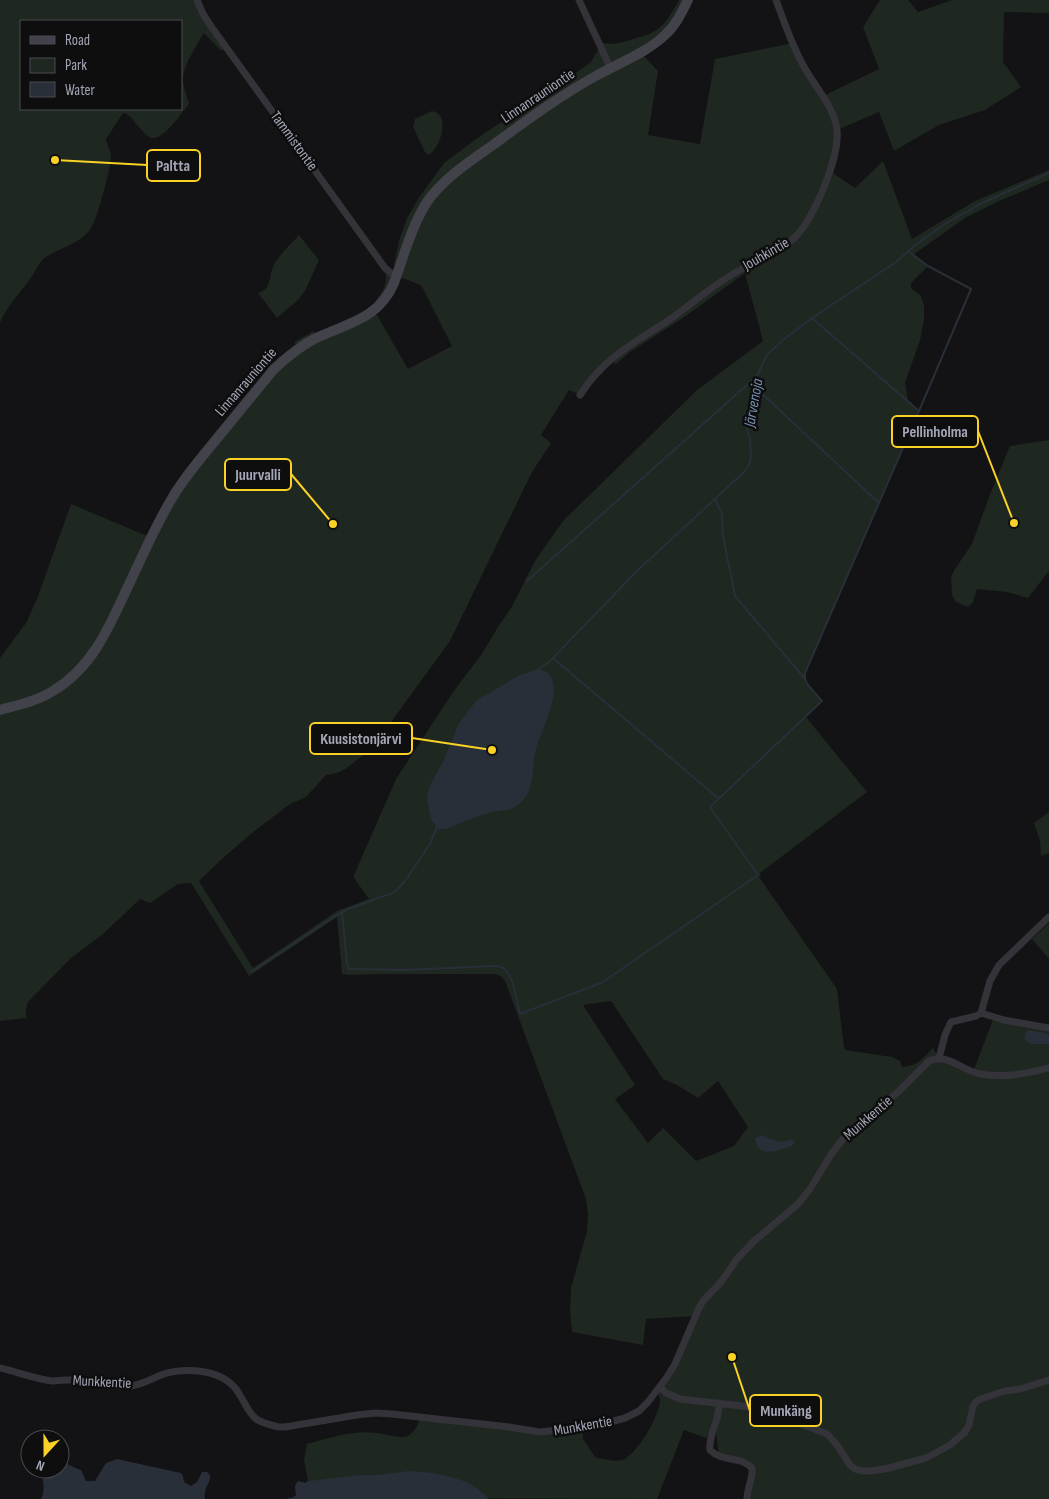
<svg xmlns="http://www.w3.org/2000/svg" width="1049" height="1499" viewBox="0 0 1049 1499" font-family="'Sofia Sans Condensed',sans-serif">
<rect width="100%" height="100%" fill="#131214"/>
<path fill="#1f2721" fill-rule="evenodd" d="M0,0h197l32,50h-9l-16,-17c-7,11 -19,31 -21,43 -1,9 4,19 6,28 -7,8 -25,36 -37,34 -6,-1 -10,-8 -15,-13 -4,-5 -7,-11 -14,-12l-17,26c1,7 5,11 5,18 0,10 -14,63 -20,71 -9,15 -31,20 -45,29 -8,6 -10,14 -16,22 -10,14 -23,27 -30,44zM21,21h160v88h-160z
M679,0h9l-7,14 -40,39 17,18 -10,64 52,9 15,-85 78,-16 30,53 56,-27 -16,-42 17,-27h28l10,12 34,-12h97v13l-45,-1 -1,50 18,25 -36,23 -46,15 -45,26 -15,-39 -42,18 -7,41 25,17 28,-27 29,78 63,-38 74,-31v10l-52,22 -32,16 -52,37 15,11 -17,17v5l10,8 3,9v15l-4,20 -15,43 3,17 11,11 -113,261c-2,12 9,21 16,29l-16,16 61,75 -107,81 1,2 -2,2 78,112 7,58 1,3 47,7 8,4 2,6c16,-1 21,-9 31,-19l6,10 34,14 21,-55 55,11v7l-3,-2 -14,11h17v455h-301l4,-31 -33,-12 -4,-31 -9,13 -22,-8 -27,69 -363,-1 2,-3 -1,-9 3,-5 7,2 3,-2 -4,-21 3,-16c22,-6 46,-14 70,-11 8,1 23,6 31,3 7,-4 10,-12 13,-19l107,14 55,-3v11l12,18c8,2 18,5 27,3 14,-4 39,-46 38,-61 -1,-3 -2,-5 -3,-8l10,-14 28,-61 -49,3 -3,26 -71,-13 -2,-22 1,-22 16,-57 1,-16 -2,-16 -81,-218 -4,-5 -8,-2h-102l-45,1 -1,-1h-3l-5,-57 -88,59 -58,-93 -13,1 -28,19 -10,-4 -37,35 -32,24 -43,44 -2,7v9l-26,3v-363l26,-35 11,-24 34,-95 81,34 25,-47 121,-143 -4,-6 20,-11 1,7 59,-28 34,59 44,-23 -31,-61 -24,-9 -18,30 -3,-6c10,-12 11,-17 9,-32l7,6 7,-33 8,-23 11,-19 26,-36 39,-29 67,-43 41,-29 7,-12 1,-8c12,3 19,2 31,-2 30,-8 34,-13 49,-40zM745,273l18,68 -66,49 -134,131 -28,40 -24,47 -13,19 -17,28 -28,37 -57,87 -42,96v3l15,21 -32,12 -84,57 -54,-87 24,-23 29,-25 38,-29 16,-7 20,-22 11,-2 10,-5 20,-16 19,-23 64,-88 82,-169 19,-29 -10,-8 28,-45 11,5 33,-38 2,8 15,-13 53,-34zM611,1001l52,78 14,6 21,13 20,-17 30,46 -14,19 -38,15 -33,-33 -15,15 -33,-44 20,-14 -52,-80z
M432,111c4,1 8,3 9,7 5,11 -3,31 -12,37l-4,-3 -12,-25 2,-8z
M299,235l20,25 -13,29 -7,10 -22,19 -19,-25c15,-3 10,-20 17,-30 6,-10 16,-19 24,-28z
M1049,440v131l-21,27 -21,-6 -30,-3 -4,13 -5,5 -12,-5 -4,-7 -1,-18 4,-8 17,-25 17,-47 21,-51z
M1049,812v41l-8,3 -1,-15 -6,-18z
M1049,923v36l-17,-20z"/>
<path fill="#282f38" d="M538,669c34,5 3,62 -2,80 -5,18 0,36 -13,51 -10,13 -24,9 -38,14 -13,4 -26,10 -39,15h-7l-7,-8 -5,-20 1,-8 2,-8 13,-23 16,-39 17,-22 42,-25z
M1027,1030l19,3 3,2v9h-17l-7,-4v-5z
M763,1135c9,5 19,10 28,4l4,3 -3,4c-13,4 -34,14 -37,-8z
M117,1459l64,14 2,3 1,6 7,4 6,-4 5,-10h5l3,3c1,9 -7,12 -5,24h-164c5,-8 1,-21 1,-30h18v-8c8,2 13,7 21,9l5,11h9l11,-18z
M409,1471c28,2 60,5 80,28h-203l8,-2 2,-2 -1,-9 3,-5 7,2 4,-2 50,-6h19z"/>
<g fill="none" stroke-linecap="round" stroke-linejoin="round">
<path stroke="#282f38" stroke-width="2" d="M812,318l107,93
M757,389l122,114
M527,581l230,-205
M553,658l165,140
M538,669l10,-6 89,-92 107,-99 6,-9 1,-9 -1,-15 -3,-10 8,-26 2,-27 10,-21 16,-15 29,-22 84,-56 22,-19 27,-19 39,-22 65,-29
M805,679v-6l114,-262 52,-122 -43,-23 -20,-15
M342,912l5,52 2,5 55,1 89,-4c3,0 6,0 8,1 13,5 16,35 19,47l83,-32 155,-107 -48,-68 112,-106 -14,-16 -3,-6 -70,-83 -12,-60 -1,-22 -7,-15
M251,972l84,-56 13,-7 47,-17 13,-15 22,-33 7,-17"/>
<path stroke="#333339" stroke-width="7" d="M197,0l6,14 10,15 172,239 7,6 5,2
M579,0l31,67
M580,395c25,-39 55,-52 92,-77 22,-16 43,-35 68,-48 17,-10 36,-17 52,-30 21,-17 48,-84 45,-110 -3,-25 -24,-45 -35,-67 -11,-20 -18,-42 -26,-63
M981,1013l9,-32 9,-16 50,-48
M939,1058l6,-23 6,-13 25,-6 5,-3 23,7 45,8
M0,1368c17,4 35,11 52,13 9,0 18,-2 26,-1 18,3 36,8 53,6 12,-2 22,-8 33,-12 13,-4 28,-4 41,-2 16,3 29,11 36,25 5,8 8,16 15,22 6,4 14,6 22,8h7l72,-12 18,-2 17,1 117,13 31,5 59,-7 26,-7 14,-7 9,-9 19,-25 8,-13 24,-56 4,-7 18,-19 16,-23 16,-17 45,-38 12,-15 22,-36 14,-18 19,-18 32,-24 32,-32c17,-9 34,10 51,13 24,4 46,0 69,-6
M660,1387l6,6 14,6 71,8 61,21 15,6 10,11 13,20 5,4 7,2h8l15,-2 41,-11 24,-13 15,-13 4,-7 4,-19 3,-4 4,-3 25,-8 15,-2 29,-9
M718,1403c3,17 -10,30 -8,47 12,12 31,6 42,18 1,11 -5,20 -5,31"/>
<path stroke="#41424a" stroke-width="10" d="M0,710c18,-5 37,-9 53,-19 37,-22 54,-59 71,-96 15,-31 29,-65 47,-95 13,-23 31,-43 48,-64 18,-22 37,-45 55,-67 13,-12 25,-22 40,-30 33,-16 64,-19 80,-56 10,-27 17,-56 33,-81 17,-24 42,-40 66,-57 33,-24 65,-48 101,-68 24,-14 51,-23 71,-42 11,-10 17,-23 23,-35"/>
</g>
<g text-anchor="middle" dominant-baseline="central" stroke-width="5" stroke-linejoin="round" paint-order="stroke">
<g font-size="15" fill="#a3a6b5" stroke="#0e0e0f">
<text transform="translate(538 96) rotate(-34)">Linnanrauniontie</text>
<text transform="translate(294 141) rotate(54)">Tammistontie</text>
<text transform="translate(766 254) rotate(-30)">Jouhkintie</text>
<text transform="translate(246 382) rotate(-49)">Linnanrauniontie</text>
<text transform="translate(868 1118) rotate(-41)">Munkkentie</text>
<text transform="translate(102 1382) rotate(3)">Munkkentie</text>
<text transform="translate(583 1426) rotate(-10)">Munkkentie</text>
</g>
<g font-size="16" font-style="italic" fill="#788fb3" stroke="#0e0e0f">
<text transform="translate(754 403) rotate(-80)">Järvenoja</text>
</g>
</g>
<path fill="none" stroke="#fad225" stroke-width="2" d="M55 160L147 165M1014 523L978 431M333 524L291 474M492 750L412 738M732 1357L750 1411"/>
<g fill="#fad225" stroke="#0e0e0f" stroke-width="2">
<circle cx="55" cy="160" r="5"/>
<circle cx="1014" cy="523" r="5"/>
<circle cx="333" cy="524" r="5"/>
<circle cx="492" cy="750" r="5"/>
<circle cx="732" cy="1357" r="5"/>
</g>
<g fill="#0e0e0f" stroke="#fad225" stroke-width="2">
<rect x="147" y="150" width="53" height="31" rx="5"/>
<rect x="892" y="416" width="86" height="31" rx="5"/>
<rect x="225" y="459" width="66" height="31" rx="5"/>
<rect x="310" y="723" width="102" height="31" rx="5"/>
<rect x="750" y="1395" width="71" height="31" rx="5"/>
</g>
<g font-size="16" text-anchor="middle" font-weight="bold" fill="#a3a6b5">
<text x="173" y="171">Paltta</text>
<text x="935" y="437">Pellinholma</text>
<text x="258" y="480">Juurvalli</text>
<text x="361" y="744">Kuusistonjärvi</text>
<text x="786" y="1416">Munkäng</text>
</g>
<rect x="20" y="20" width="162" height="90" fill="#0e0e0f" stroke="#4a4b51"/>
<rect x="30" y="36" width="25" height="8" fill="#41424a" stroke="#4a4b51"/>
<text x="65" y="45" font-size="15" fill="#a3a6b5">Road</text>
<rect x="30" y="58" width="25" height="15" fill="#1f2721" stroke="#4a4b51"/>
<text x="65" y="70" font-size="15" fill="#a3a6b5">Park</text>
<rect x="30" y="82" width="25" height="15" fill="#282f38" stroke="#4a4b51"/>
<text x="65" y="95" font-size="15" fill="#a3a6b5">Water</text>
<g transform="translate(45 1454) rotate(201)"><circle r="24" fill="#0e0e0f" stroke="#4a4b51"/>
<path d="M0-4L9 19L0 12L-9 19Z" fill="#fad225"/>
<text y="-8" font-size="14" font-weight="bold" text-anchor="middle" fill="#a3a6b5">N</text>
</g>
</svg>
